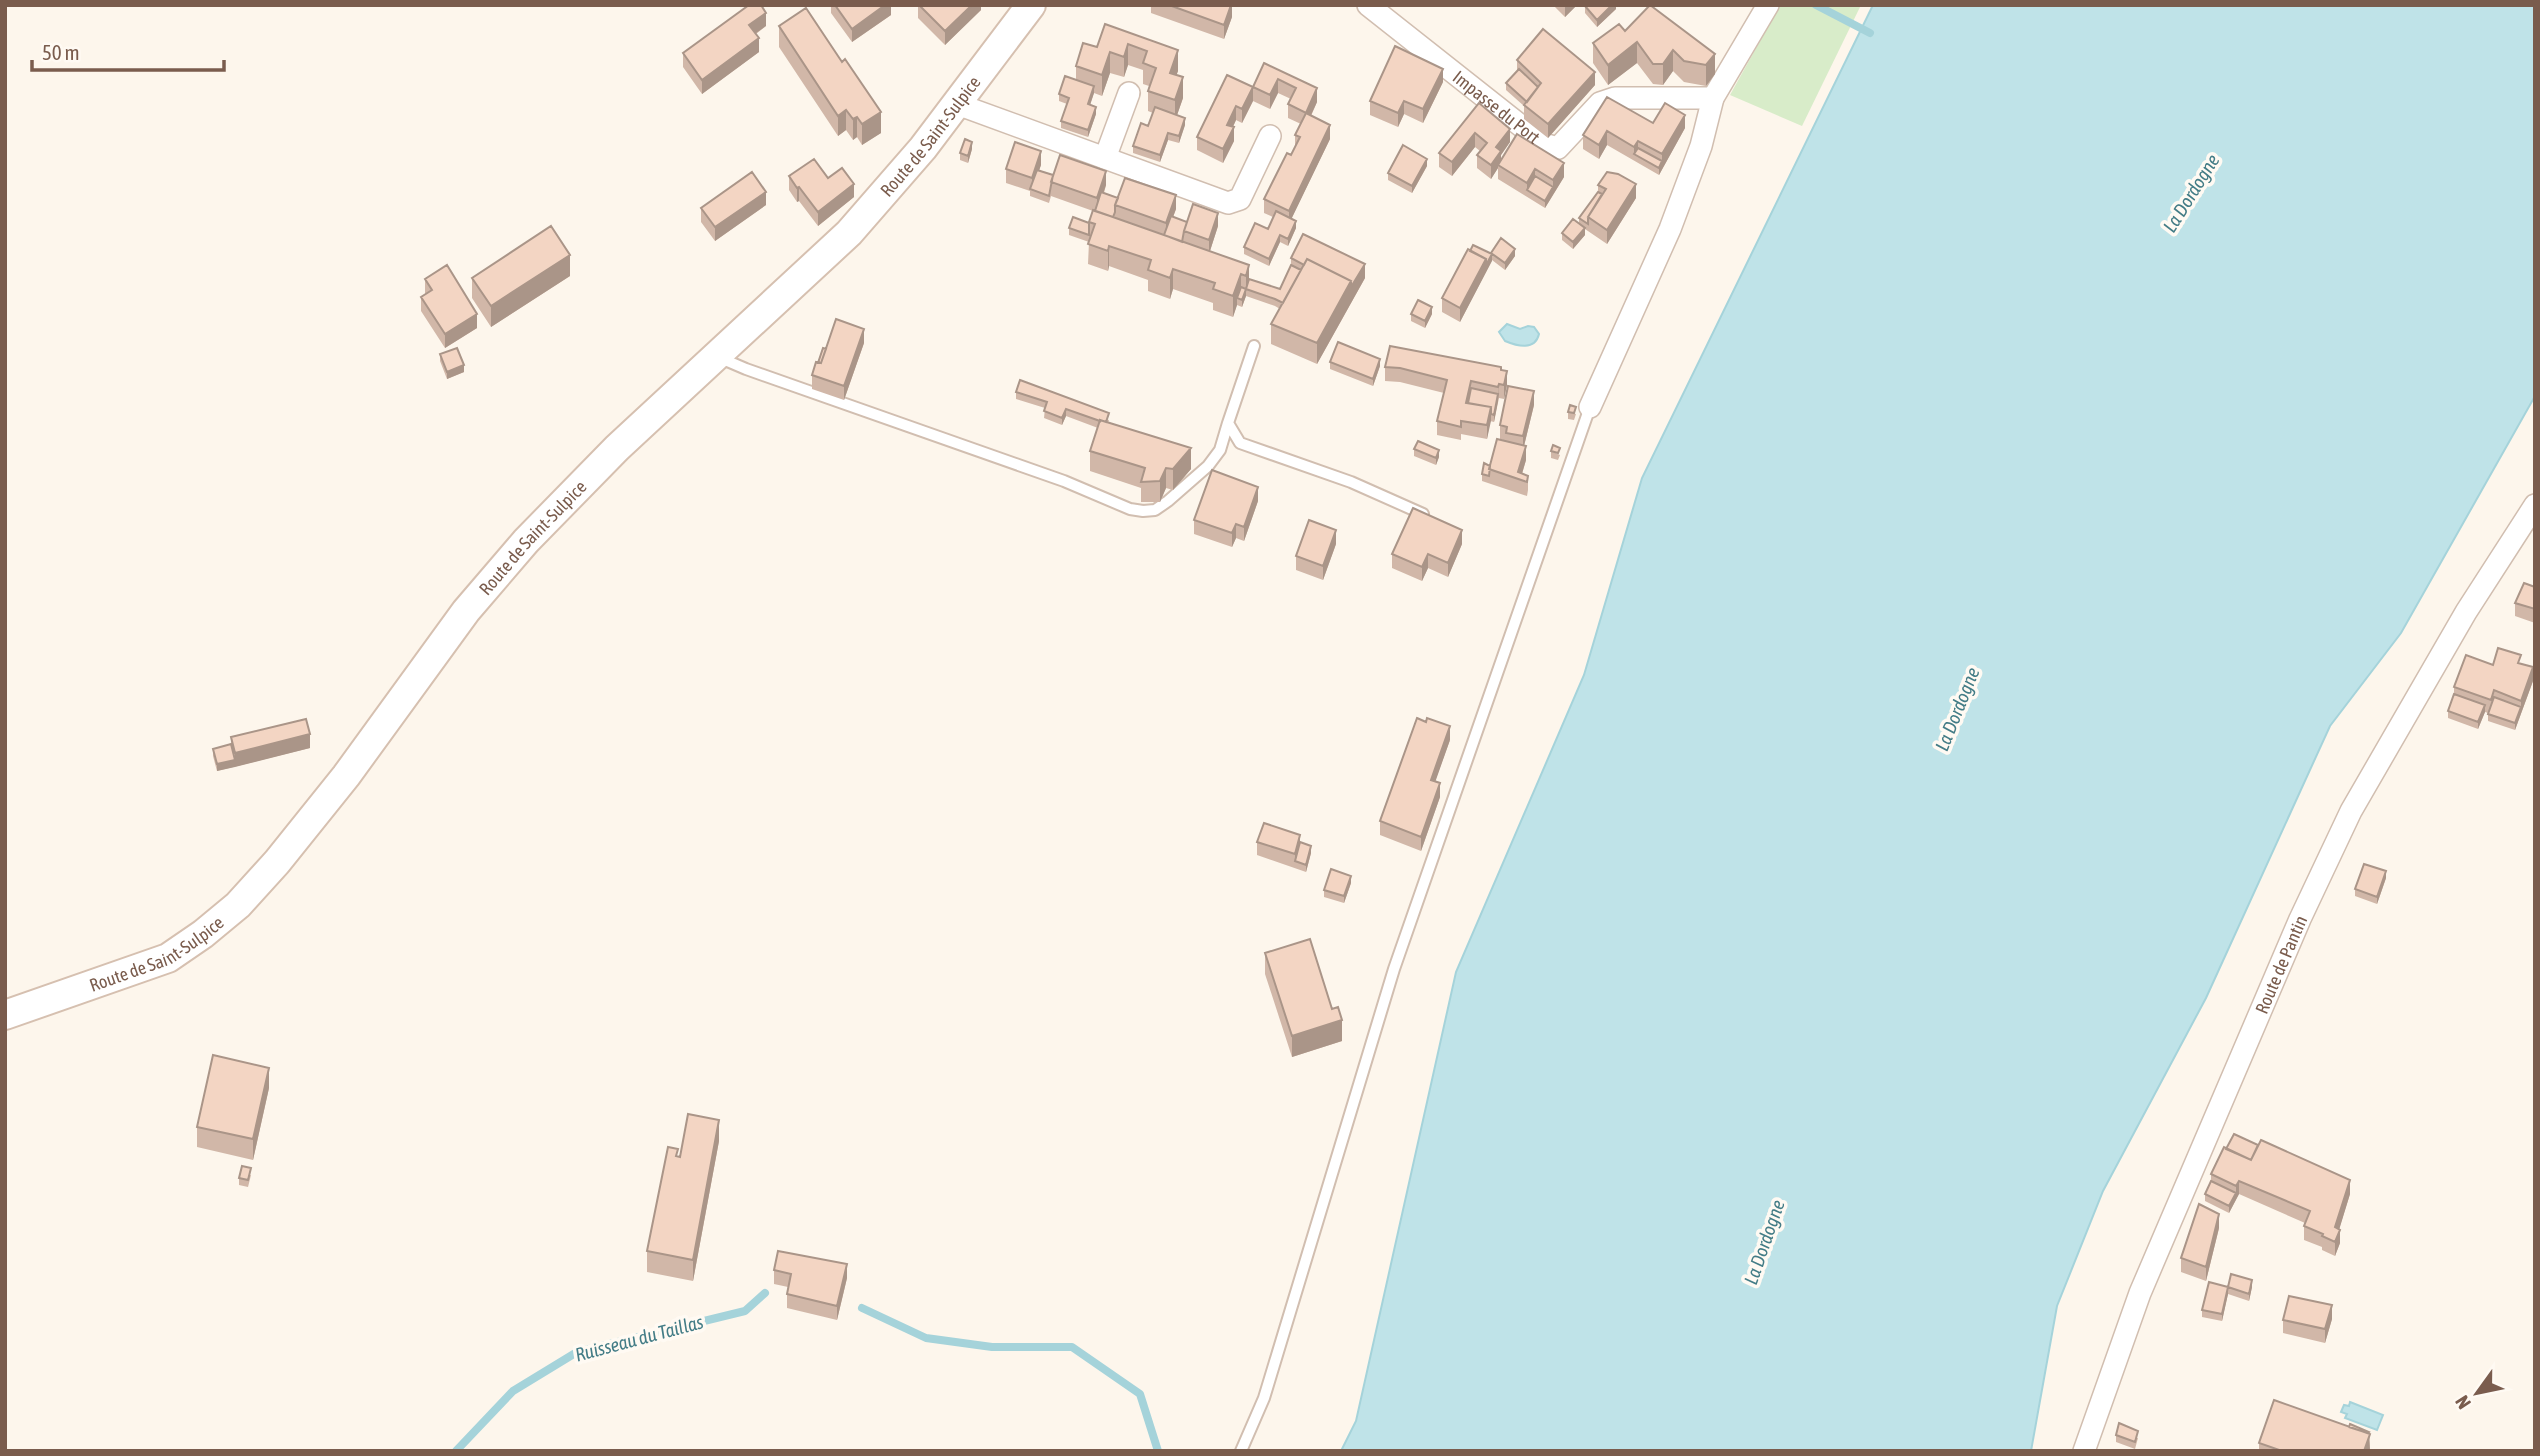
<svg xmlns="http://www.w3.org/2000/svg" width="2540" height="1456" viewBox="0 0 2540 1456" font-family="'Asap Condensed',sans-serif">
<rect width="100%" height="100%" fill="#fdf6ec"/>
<path fill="#d8ecc9" d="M1780,5h81l-59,121 -72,-31z"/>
<path fill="#bfe3e8" stroke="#a5d3da" stroke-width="2" d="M1873,5h662v391l-134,237 -71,93 -124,272 -103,193 -46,115 -26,145h-690l15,-30 100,-449 128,-297 58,-197z
M1507,324l13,5 8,-3 6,1 5,7c-4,17 -22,12 -34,7l-6,-9z
M2350,1402l33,13 -6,15 -32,-12 2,-4 -6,-2 3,-7 5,1z"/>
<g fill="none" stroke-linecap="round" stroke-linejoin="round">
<path stroke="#a5d3da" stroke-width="8" d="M1816,5l54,28
M862,1308l64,30 66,9h80l68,47 18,57
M456,1451l57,-60 64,-39 168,-41 20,-18"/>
<defs>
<path id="lane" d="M1254,346l-26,77 12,20 111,39 72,32
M718,357l28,12 318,112 66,28 13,2 12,-1 13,-9 40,-35 12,-16 8,-27
M1241,1451l23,-53 130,-429 196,-562"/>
<g id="street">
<path id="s1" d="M1368,5l176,139 14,4 42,-45 15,-5h98"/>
<path d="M957,104l271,99 12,-4 30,-63"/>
<path d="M1105,158l24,-65"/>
<path d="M1590,407l80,-178 31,-83 12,-48 55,-93"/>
<path id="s2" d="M2084,1451l56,-158 160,-374 51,-108 115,-199 69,-107"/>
</g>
<g id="secondary">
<path id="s3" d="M5,1015l163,-57 35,-24 35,-29 39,-43 69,-86 120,-165 60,-70 91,-93 232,-215 74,-85 108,-143"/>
</g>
</defs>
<use href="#lane" stroke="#d1beb0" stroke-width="14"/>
<use href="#street" stroke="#d1beb0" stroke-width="24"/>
<use href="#secondary" stroke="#d6c0b0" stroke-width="32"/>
<use href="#lane" stroke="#fff" stroke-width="10"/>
<use href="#street" stroke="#fff" stroke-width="21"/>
<use href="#secondary" stroke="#fff" stroke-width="28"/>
</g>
<path fill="#d1b7a8" d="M831,5h60v10l-39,27 -21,-29z
M918,5h63v5l-36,35 -27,-27z
M1151,5h81v12l-8,22 -73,-26z
M1553,5h24l-12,12z
M1616,5v4l-19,18 -12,-14v-7z
M1650,5l65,69 -9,12 -22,-4 -11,-11 -10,14 -10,-1 -16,-21 -29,22 -15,-22v-20l32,-12z
M1105,24l73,47 -2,4 7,23 -6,17 8,10 -6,18 -11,-3 -8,22 -27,-9v-7l15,-20 5,-13 -5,-2v-20l1,-5 -6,-2v-14l-15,-5 -4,12 -14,-4 -8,23 -8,-3 -4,12 6,9 -8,23 -27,-9v-7l6,-17 -8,-3v-7l17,-15v-13l21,-19z
M766,26l-10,8 3,18 -57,42 -19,-27v-14z
M779,26l102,107 -19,12 -5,-8 -4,3 -7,-10 -8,6 -59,-89z
M1517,60l78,25 -47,53 -24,-19v-13l-18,-16v-7l11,-12z
M1264,63l53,39 -6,14 19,23 -39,80 5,9 -8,18 -8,-4 -11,24 -25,-12v-7l24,-18 5,-12 -9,-4v-14l31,-52v-12l6,-11 -13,-6v-14l3,-5 -13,-6 -8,16 -17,-8v-14z
M1227,75l26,26 -11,22 -6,-3 -3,7 1,14 -11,22 -26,-13v-13z
M1443,82l-20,41 -19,-9 -6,13 -28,-12v-14z
M1479,103l31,39 -9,13v6l63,16 -19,31 -47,-29v-11l-7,11 -14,-11v-13l3,-4 -5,-4 -23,29 -13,-9v-14z
M1653,123l32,5 -26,47 -52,-30 -8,14 -16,-10v-14z
M972,149l-4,14 -8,-3v-7z
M1041,165l-2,5 14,5 53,10 -2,8 14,5 58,11 -3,8 14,5 31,4 -8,25 39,14v14l31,10 11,-24v-7l74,20 -48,86 -46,-20v-20l9,-15 -5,-3 -29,-10 -4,11 -5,-2 -4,12 -20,-7v-7l-40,-14 -3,10 -22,-8v-11l-39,-14 -1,5 -20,-7 1,-22 -20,-7v-7l20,-5 4,-12 -42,-15 -2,7 -19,-7v-5l-24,-8v-14z
M1427,166l-15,27 -24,-13v-7z
M789,176l39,2 26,19 -36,29 -19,-25 -2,1 -8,-12z
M1598,185l38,13 -29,46 -22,-15v6l-12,14 -11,-9v-7l17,-9v-6l19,-26z
M766,205l-51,36 -14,-19v-14z
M1470,251l45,5 -10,14 -13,-10 -32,62 -18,-10v-14z
M570,276l-79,51 -19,-29v-20z
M425,279l52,49 -32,20 -24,-37v-14l5,-3 -1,-1z
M1411,314h21l-7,14 -14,-7z
M864,343l-20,57 -32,-11v-14l14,-26z
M440,354l24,18 -17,7 -7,-18z
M1330,362l50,4 -7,20 -43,-17z
M1385,367l116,3 6,15 -3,14 -5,-1 -5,24 -4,-1 -3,18 -26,-5v6l-24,-5v-14l7,-28 -44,-11 -15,-1z
M1016,392l93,28 -1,3 83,46 -18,21 -7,-2 -6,14h-19v-14l-51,-17v-20l8,-23 -32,-12 -4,9 -18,-7 1,-10 -29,-9z
M1534,405l-10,41 2,14 -4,14 6,2v14l-1,6 -45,-15v-7l8,-8 16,-25 -6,-2v-14z
M1568,412l8,2 -2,6 -6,-1z
M1414,449l25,8 -3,8 -22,-9z
M1551,451l9,4 -2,5 -7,-2z
M1258,501l-14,40 -8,-3 -4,9 -38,-13v-14z
M1336,544l-13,36 -27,-10v-14z
M1462,544l-14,33 -20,-9 -6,13 -30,-13v-14z
M2535,587v36l-20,-7v-13z
M2521,663l12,18 -18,49 -27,-9v-8l-3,-1 -7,17 -30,-11v-7l6,-17v-7l39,-22z
M231,737l79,11 -93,23 -4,-15v-7l18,-5z
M1450,740l-15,41 5,16 -19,54 -41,-16v-14z
M1257,842h43l11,11 -5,19 -49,-17z
M2386,878l-9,26 -22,-8v-7z
M1351,883l-7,20 -20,-6v-7z
M1265,953l67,56 10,32 -50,16 -27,-83z
M269,1088l-16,72 -56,-13v-20z
M719,1141l-26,140 -46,-9v-21l31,-94h2z
M2211,1174l139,20 -11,35 1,14 -5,13 -13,-6v-3l-18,-7v-14l1,-3 -66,-29 -10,19 -24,-12v-7l6,-13z
M251,1175l-3,12 -9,-2v-7z
M2219,1228l-13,53 -25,-9v-14z
M774,1270l73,8 -10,42 -50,-12v-14l1,-7 -14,-3z
M2228,1287h24l-3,14 -21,-7 -6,27 -20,-4v-7z
M2332,1319l-7,24 -42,-10v-13z
M2369,1434l1,17h-111v-8z
M2116,1435l22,3 -3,11 -19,-7z"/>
<path fill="#aa9588" d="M885,5h6v10l-39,27v-13z
M972,5h9v5l-36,35v-14z
M1231,5h1v12l-8,22v-14z
M1565,5h12l-12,12z
M1612,5h4v4l-19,18v-7z
M766,13v13l-17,12v-13z
M759,38v14l-57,42v-14z
M1637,42v21l-29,22v-20z
M1128,44v21l-4,12v-20z
M1178,50v21l-8,23v-21z
M1673,50v21l-10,14v-21z
M1110,52v21l-8,23v-21z
M1715,54v20l-9,12v-21z
M1443,69v13l-20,41v-14z
M1595,72v13l-47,53v-14z
M1183,77v21l-8,23v-21z
M1278,79v14l-8,16v-14z
M1094,86v7l-6,18v-7z
M1253,87v14l-11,22v-14z
M1317,88v14l-11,24v-13z
M1404,101v13l-6,13v-14z
M1236,106v14l-9,19v-14z
M1096,107v7l-8,23v-7z
M846,110v20l-8,6v-20z
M881,112v21l-19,12v-21z
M1685,115v13l-26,47v-7l3,-7v-7z
M857,117v20l-4,3v-21z
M1185,118v7l-6,18v-7z
M1330,125v14l-41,85v-13z
M1234,127v14l-11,22v-14z
M1510,129v13l-9,13v9l-3,1v3l-7,11v-14l5,-18z
M1607,131v14l-8,14v-14z
M1168,133v7l-8,22v-7z
M1475,133v14l-23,29v-14z
M1638,141v14l-4,-1v-7z
M972,142v7l-4,14v-7z
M1041,151v14l-9,26v-13z
M1427,159v7l-15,27v-7z
M1564,163v14l-19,31v-7l8,-14v-7z
M1535,169v14l-8,7v-7z
M1106,171v14l-9,27v-14z
M854,184v13l-36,29v-14z
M1636,184v14l-29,46v-14z
M799,187v14l-2,1v-14z
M766,192v13l-51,36v-14z
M1176,195v14l-10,27v-13z
M1218,213v13l-9,28v-14z
M1296,221v7l-8,18v-7z
M1585,228v7l-12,14v-7z
M1280,235v7l-11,24v-7z
M1109,246v20l-1,5v-20z
M1515,249v7l-10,14v-7z
M1492,254v7l-32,61v-14l26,-49z
M570,255v21l-79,51v-21z
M1365,264v14l-48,86v-21l34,-62z
M1249,265v21l-3,3v-13z
M1173,269v20l-3,10v-21z
M1241,274v20l-4,4v7l-4,12v-21z
M1246,289v7l-4,11v-7z
M1432,307v7l-7,14v-7z
M477,314v14l-32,20v-14z
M864,329v14l-20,57v-14z
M1380,359v7l-7,20v-7z
M464,365v7l-17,7v-7z
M1507,371v14l-3,14v-14z
M1499,384l-1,17 -4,21v-7l4,-21z
M1534,391v14l-11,45v-14z
M1491,407v14l-4,18v-14z
M1066,409v7l-4,9v-7z
M1526,446v14l-6,20 -2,-8z
M1191,448v21l-18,21v-21z
M1439,450v7l-3,8v-7z
M1166,468v20l-6,14v-21z
M1258,487v14l-14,40v-14z
M1236,524v14l-4,9v-14z
M1336,530v14l-13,36v-14z
M1462,530v14l-14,33v-14z
M1428,554v14l-6,13v-14z
M2533,667v14l-18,49v-7l6,-16v-6z
M2485,705v7l-7,17v-7z
M1450,726v14l-19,54v-14z
M310,734v14l-75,19v-14z
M235,760v7l-18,4v-7z
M1440,783v14l-19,54v-14z
M1300,835v14l-5,12v-7z
M1311,846v7l-5,19v-7z
M2386,871v7l-9,26v-7z
M1351,876v7l-7,20v-7z
M1342,1020v21l-50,16v-21z
M269,1068v20l-16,72v-21z
M719,1120v21l-26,140v-21z
M2350,1180v14l-14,46 4,-10v13l-5,13v-29z
M2239,1181v13l-10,19v-7l7,-13v-7z
M2219,1214v14l-13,53v-14z
M847,1264v14l-10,42v-14z
M2252,1280v7l-3,14v-7z
M2228,1287v7l-6,27v-7z
M2332,1305v14l-7,24v-14z
M2369,1432l1,19h-6z"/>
<path fill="#f3d5c3" stroke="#aa9588" stroke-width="2" d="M749,5h12l5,8 -17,12 10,13 -57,42 -19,-27z
M835,5h50l-33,24z
M919,5h53l-27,26z
M1169,5h62l-7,20z
M1586,5h26l-15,15 -12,-14z
M1650,5l65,49 -9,11 -22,-4 -11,-11 -10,14h-10l-16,-22 -29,23 -15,-22 26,-19 6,7z
M806,8l36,54 3,-3 36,53 -19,12 -5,-7 -4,2 -7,-9 -8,6 -59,-90z
M1105,24l73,26 -8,23 13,4 -8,23 -27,-9 8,-23 -13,-5 4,-12 -19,-7 -4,13 -14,-5 -8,23 -26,-9 7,-23 14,4z
M1543,29l52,43 -47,52 -24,-19 17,-22 -24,-23z
M1395,46l48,23 -20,40 -19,-8 -6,12 -28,-12z
M1264,63l53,25 -11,25 -18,-9 8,-16 -18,-9 -8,16 -17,-8z
M1519,69l19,18 -11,15 -21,-19z
M1227,75l26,12 -11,22 -6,-3 -9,19 7,2 -11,22 -26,-12z
M1065,76l29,10 -6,18 8,3 -8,23 -27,-9 8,-23 -10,-4z
M1607,97l46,26 12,-20 20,12 -23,39 -24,-13 -4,6 -27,-16 -8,14 -16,-10z
M1479,103l31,26 -14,18 5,4 -10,14 -14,-10 10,-12 -12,-10 -23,29 -13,-9z
M1155,107l30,11 -6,18 -11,-3 -8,22 -27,-9 8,-23 7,3z
M1306,113l24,12 -41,86 -25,-12 23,-46 4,2 9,-18 -5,-2z
M1517,134l47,29 -11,17 -18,-11 -8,14 -29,-18z
M965,139l7,3 -4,14 -8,-3z
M1015,142l26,9 -9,27 -26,-9z
M1403,145l24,14 -15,27 -24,-13z
M1638,148l24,13 -3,7 -25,-14z
M1060,155l46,16 -9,27 -46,-16z
M814,159l14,19 14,-10 12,16 -36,28 -19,-25 -2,1 -8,-12z
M1037,170l16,5 -4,21 -19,-7z
M752,172l14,20 -51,35 -14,-19z
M1607,172l11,2 18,10 -29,46 -19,-13 18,-28 -8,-4z
M1535,176l18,11 -8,14 -18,-11z
M1125,178l51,17 -10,28 -51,-18z
M1101,192l17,6 -3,7v7l-2,5 -18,-6z
M1598,192l4,2 -14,23v7l-9,-6z
M1193,204l25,9 -9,27 -25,-9z
M1093,210l156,55 -3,11 -5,-2 -8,22 -20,-7 2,-6 -42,-14 -3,9 -22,-8 3,-10 -42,-14 -1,5 -20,-7 7,-20 -6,-2z
M1276,211l20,10 -8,18 -8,-4 -11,24 -25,-12 11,-24 13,6z
M1171,216l16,6 -3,9 -2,11 -18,-7z
M1073,217l16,6v12l-20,-7z
M1573,219l12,9 -12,14 -11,-9z
M551,226l19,29 -79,51 -19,-28z
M1303,234l62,30 -14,23v-6l-44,-22 -3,6 -13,-7z
M1501,238l14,11 -10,14 -14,-10z
M1473,245l19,9 -6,11v-6l-16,-8z
M1468,249l18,10 -26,49 -18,-10z
M1307,259l44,22 -34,62 -46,-19z
M447,265l30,49 -32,20 -24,-37 11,-7 -7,-11z
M1291,265l10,5 -18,33 -8,-4 -29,-10 3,-10 31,10z
M1241,287l5,2 -4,11 -5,-2z
M1418,300l14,7 -7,14 -14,-7z
M836,319l28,10 -20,57 -32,-11 4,-13 5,1z
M1338,342l42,17 -7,20 -43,-17z
M1390,346l111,21v3l6,1 -3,14 -5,-1 -1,3 -27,-6 -5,22 25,4 -4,18 -26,-4v6l-24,-6 10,-41 -47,-12 -15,-1z
M457,348l7,17 -17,7 -7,-18z
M823,348l3,1 -5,14h-3z
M1020,380l89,33 -3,9 -6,-2v1l-34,-12 -4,9 -18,-7 3,-9 -31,-10z
M1508,386l26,5 -11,45 -17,-3 1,-6 -7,-2z
M1471,388l27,6 -4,21 -3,-1v-7l-23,-4z
M1570,405l6,2 -2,6 -6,-1z
M1100,420l91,28 -18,21 -7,-1 -6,13 -19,1 4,-14 -55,-17z
M1497,439l29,7 -8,26 10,4 -1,6 -38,-13z
M1418,441l21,9 -3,8 -22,-9z
M1553,445l7,3 -2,5 -7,-2z
M1484,463l6,3 -1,10 -7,-2z
M1212,470l46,17 -14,40 -8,-3 -4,9 -38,-13z
M1413,508l49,22 -14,33 -20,-9 -6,13 -30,-13z
M1309,520l27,10 -13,36 -27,-10z
M2524,583l11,4v22l-20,-6z
M2498,648l23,7 -3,8 15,4 -12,34 -27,-11 -3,10 -37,-13 12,-32 27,10z
M2454,694l31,11 -7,17 -30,-11z
M2494,697l27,10 -6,16 -27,-9z
M1417,718l9,4 1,-4 23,8 -19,54 9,3 -19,54 -41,-16z
M306,719l4,15 -75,19 -4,-16z
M231,744l4,16 -18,4 -4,-15z
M1264,823l36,12 -5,19 -38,-12z
M1300,842l11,4 -5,19 -11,-4z
M2364,864l22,7 -9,26 -22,-8z
M1331,869l20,7 -7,20 -20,-6z
M1310,939l22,70 6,-2 4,13 -50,16 -27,-83z
M213,1055l56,13 -16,71 -56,-12z
M688,1114l31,6 -26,140 -46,-9 21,-104 10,2 -2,7 4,1z
M2234,1134l24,11 -7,15 -25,-11z
M2261,1140l89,40 -15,47 5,3 -5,12 -13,-6 1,-2 -19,-8 6,-15 -71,-30 -3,5 -25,-12 13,-27 27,13z
M242,1166l9,2 -3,12 -9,-2z
M2211,1181l25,12 -7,13 -24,-12z
M2199,1204l20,10 -13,53 -25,-9z
M778,1251l69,13 -10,42 -50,-12 4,-20 -17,-4z
M2231,1274l21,6 -3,14 -21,-7z
M2209,1282l19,5 -6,27 -20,-4z
M2289,1296l43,9 -7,24 -42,-9z
M2274,1400l96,34 -6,17h-82l-23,-8z
M2119,1423l19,8 -3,11 -19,-7z
M2350,1424l19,8 -1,1 -19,-6z"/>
<g text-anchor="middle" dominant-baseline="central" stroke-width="7" stroke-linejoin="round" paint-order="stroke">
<g font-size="18" fill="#7a5c4d" stroke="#fffaf3">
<text stroke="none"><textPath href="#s1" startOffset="164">Impasse du Port</textPath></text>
<text stroke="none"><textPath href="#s3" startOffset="1298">Route de Saint-Sulpice</textPath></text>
<text stroke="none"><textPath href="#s3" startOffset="732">Route de Saint-Sulpice</textPath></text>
<text stroke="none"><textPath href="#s3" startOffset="164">Route de Saint-Sulpice</textPath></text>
<text stroke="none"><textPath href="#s2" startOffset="525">Route de Pantin</textPath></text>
</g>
<g font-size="19" font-style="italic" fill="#437c86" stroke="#fffaf3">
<text transform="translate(2191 193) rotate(-58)">La Dordogne</text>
<text transform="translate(1957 709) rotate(-68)">La Dordogne</text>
<text transform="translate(1764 1242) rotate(-71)">La Dordogne</text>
<text transform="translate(639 1338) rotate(-15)">Ruisseau du Taillas</text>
</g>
</g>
<rect width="2540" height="1456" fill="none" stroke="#7a5c4d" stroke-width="14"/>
<g transform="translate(2477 1393) rotate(237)" stroke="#fffaf3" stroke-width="5" paint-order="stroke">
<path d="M0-5L12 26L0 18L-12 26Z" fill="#7a5c4d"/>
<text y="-10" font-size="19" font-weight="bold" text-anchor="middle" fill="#7a5c4d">N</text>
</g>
<path d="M32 60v10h192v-10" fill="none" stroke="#7a5c4d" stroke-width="3.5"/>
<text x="42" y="60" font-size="21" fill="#7a5c4d" stroke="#fffaf3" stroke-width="5" paint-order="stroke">50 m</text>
</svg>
